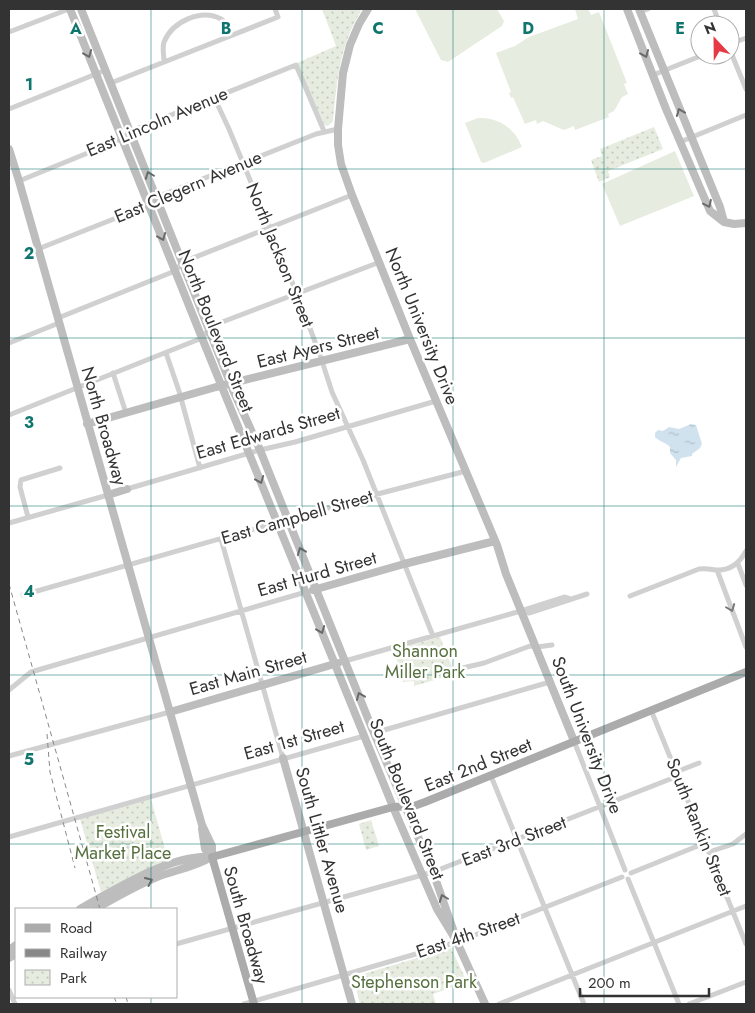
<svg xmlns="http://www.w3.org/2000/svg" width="755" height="1013" viewBox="0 0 755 1013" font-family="Jost,sans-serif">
<defs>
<pattern id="park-dots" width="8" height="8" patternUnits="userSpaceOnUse" patternTransform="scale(1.25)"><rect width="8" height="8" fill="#e6ecdf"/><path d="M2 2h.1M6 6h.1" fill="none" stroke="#c6cbc0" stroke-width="1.8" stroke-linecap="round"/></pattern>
<pattern id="water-ripples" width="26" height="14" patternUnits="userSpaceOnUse" patternTransform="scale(1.25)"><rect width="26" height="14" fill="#cfe2ee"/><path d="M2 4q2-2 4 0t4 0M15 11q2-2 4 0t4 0" fill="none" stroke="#b2c2cd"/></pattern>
</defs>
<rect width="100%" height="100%" fill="#fff"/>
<path fill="#e6ecdf" d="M415,9h82l7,12 -2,5 -54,36 -7,-2z
M575,9h13l3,6 8,-3 28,71 -3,1 4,10 -6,3 -8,14 -6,3 1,3 -34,13 -1,-4 -10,4 -21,-9 -6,3 -1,-4 -11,4 -12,-27 -2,1 -2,-5 2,-1 -15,-39 19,-7 14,-9 49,-18z
M478,118c21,-1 36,10 44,29l-38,16 -3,-1 -16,-39z
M675,151l19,45 -74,30 -18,-42z"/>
<path fill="url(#park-dots)" d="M322,9h38l1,2c-22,36 -24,70 -28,110l-5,5 -4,-1 -27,-62 39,-17z
M654,127l9,22 -55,22 2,6 -11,5 -8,-22 11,-4 -2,-7z
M440,637l13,32 -5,2v5l-34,10v-5l-11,1 -9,-32z
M151,799l14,50 3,13 -33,12 -34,18 -21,-73z
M371,820l8,26 -13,4 -7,-26z
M451,948l16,34 -34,12 3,10h-76l-7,-27z"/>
<path fill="url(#water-ripples)" d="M691,424l5,1 6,19 -2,4 -8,6v2l-11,2 -5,9v-7l-6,-7v-6c-5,-5 -10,-5 -15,-10v-4l3,-3 5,1 6,-4 10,2z"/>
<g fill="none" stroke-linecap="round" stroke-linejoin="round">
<path stroke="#d0d0d0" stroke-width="5" d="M714,9l6,16
M640,12l8,-3
M9,32l60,-23
M730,44l16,-6
M730,50l16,39
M164,62c0,-6 -2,-14 0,-20 8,-20 37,-34 57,-23 5,3 8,11 11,16
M653,75l50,-20
M111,83l167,-66 -3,-8
M214,97l15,32 68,165 23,61 12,37 31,68 70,176
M9,109l97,-39
M680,142l66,-27
M19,181l103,-42 9,-8 165,-66 28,66
M38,249l111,-44 8,-8 159,-63 22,-5
M58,318l117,-47 8,-9 169,-67
M9,343l50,-20
M166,353l13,38 21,77
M113,373l13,40
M9,415l193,-77 6,-7 1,-4 171,-65
M127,489l133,-39 35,-8 141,-41
M28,517l-8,-30 1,-7 39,-12
M9,523l99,-28
M221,539l62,219
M738,564l8,21
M717,570l29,77
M23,595l347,-99 96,-25
M630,596l69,-27c7,-1 10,0 17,1 14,1 24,-8 30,-19
M521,611l8,2 58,-19
M345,661l176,-50 44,-14 6,2
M454,670l30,-7 46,-17 7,1 15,-2
M9,690l22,-18 275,-80
M651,710l95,234
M374,733l176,-51
M574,741l51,129
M9,756l161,-44
M676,772l23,-9
M491,776l93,228
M9,837l355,-101
M709,852l24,-8 13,-10
M631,873l74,-30
M628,879l51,125
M176,944l257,-72 245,-96
M9,990l6,14
M244,1004l213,-62 165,-65
M499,1004l247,-98
M689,1004l57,-22"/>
<path stroke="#bdbdbd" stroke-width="8" d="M70,9l132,329 194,476 41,95 20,33 28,62
M81,9l152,381 27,60 111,276 62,146 21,60
M368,9l-9,15 -9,21 -7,28 -5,56v16l3,19 11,31 58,144 87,206 9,29 68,167
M627,9l39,100 44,102 14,11
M639,9l81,198 4,15
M9,149l10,32 183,644 10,21v11
M724,222l10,2 12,-1
M87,424l129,-37 194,-48
M108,495l19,-6
M313,590l91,-26 91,-23
M170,712l168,-49
M283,758l69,246
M202,829l3,20 7,8
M80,909c34,-19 93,-56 132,-52
M95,909c20,-11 40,-23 62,-32 18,-7 38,-10 54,-20
M9,950l7,-5
M9,958l7,-4"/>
<path stroke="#ababab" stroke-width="8" d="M254,1004l-42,-147 181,-50 21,-1 11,-4 321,-130"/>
<path stroke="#888" stroke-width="1" stroke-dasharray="5 4" stroke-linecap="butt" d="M9,584l91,325
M47,734l3,38 25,96
M114,997l3,7
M126,997l2,7"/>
</g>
<defs><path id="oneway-chevron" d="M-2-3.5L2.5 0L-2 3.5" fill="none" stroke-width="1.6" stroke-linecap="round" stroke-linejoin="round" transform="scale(1.25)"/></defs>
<g stroke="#6a6a6a">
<use href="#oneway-chevron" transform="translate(88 54) rotate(68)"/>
<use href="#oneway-chevron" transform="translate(645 54) rotate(67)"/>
<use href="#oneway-chevron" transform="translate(680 112) rotate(-112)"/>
<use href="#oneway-chevron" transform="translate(149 175) rotate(-111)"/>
<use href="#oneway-chevron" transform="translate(708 204) rotate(65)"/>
<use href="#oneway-chevron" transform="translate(162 237) rotate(68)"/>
<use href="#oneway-chevron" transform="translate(260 480) rotate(68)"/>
<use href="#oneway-chevron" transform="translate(301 551) rotate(-112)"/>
<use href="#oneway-chevron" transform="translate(321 630) rotate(68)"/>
<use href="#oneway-chevron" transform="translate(360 696) rotate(-112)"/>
<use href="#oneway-chevron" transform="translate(149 881) rotate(-24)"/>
<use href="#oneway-chevron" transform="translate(443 898) rotate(-111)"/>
</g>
<use stroke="#7a7a7a" href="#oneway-chevron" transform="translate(731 608) rotate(69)"/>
<path fill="none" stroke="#0f766e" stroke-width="1" stroke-opacity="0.55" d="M151,9v900M302,9v995M453,9v995M604,9v995M9,169h737M9,338h737M9,506h737M9,675h737M9,844h737M151,997v7"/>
<g text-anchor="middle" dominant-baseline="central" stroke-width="5" stroke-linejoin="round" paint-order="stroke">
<g font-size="18" fill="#333" stroke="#fff">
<text transform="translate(157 122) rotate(-23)">East Lincoln Avenue</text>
<text transform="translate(188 187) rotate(-23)">East Clegern Avenue</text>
<text transform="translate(280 255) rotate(68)">North Jackson Street</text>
<text transform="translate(422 326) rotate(68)">North University Drive</text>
<text transform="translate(216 331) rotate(68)">North Boulevard Street</text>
<text transform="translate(318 347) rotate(-14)">East Ayers Street</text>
<text transform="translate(104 426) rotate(74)">North Broadway</text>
<text transform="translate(268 433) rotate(-16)">East Edwards Street</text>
<text transform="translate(297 517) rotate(-16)">East Campbell Street</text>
<text transform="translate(317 574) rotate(-16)">East Hurd Street</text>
<text transform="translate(248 673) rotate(-16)">East Main Street</text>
<text transform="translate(587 735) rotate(69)">South University Drive</text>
<text transform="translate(294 740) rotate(-16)">East 1st Street</text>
<text transform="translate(478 765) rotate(-22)">East 2nd Street</text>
<text transform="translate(407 799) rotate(68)">South Boulevard Street</text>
<text transform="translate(699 827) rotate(68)">South Rankin Street</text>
<text transform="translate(322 840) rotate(74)">South Littler Avenue</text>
<text transform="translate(514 841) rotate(-21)">East 3rd Street</text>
<text transform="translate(246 925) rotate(74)">South Broadway</text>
<text transform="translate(468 935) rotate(-19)">East 4th Street</text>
</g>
<g font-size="18" fill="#56703f" stroke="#fff">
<text x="425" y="651">Shannon<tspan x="425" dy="21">Miller Park</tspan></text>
<text x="123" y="832">Festival<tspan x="123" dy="21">Market Place</tspan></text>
<text x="414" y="982">Stephenson Park</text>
</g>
</g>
<g font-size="16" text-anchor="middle" font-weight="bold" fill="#0f766e" stroke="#fff" stroke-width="5" stroke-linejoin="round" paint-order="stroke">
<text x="76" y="34">A</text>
<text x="226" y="34">B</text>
<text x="378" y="34">C</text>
<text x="528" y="34">D</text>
<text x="680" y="34">E</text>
<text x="29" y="90">1</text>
<text x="29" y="259">2</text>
<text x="29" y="428">3</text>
<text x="29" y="597">4</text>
<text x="29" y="765">5</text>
</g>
<rect width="755" height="1013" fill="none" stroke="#333333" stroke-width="20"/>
<rect x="15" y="908" width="162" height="90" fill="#ffffff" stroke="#adadad"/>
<rect x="25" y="924" width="25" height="8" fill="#ababab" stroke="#adadad"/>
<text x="60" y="933" font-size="15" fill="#333333">Road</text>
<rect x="25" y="949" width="25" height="8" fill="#888888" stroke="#adadad"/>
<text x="60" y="958" font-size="15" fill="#333333">Railway</text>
<rect x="25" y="970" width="25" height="15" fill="url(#park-dots)" stroke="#adadad"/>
<text x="60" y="983" font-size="15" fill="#333333">Park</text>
<g transform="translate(715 40) rotate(338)"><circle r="24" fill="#ffffff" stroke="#adadad"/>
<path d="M0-4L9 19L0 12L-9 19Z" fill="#e63946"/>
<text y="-8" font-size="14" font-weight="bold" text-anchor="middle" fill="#333333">N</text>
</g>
<path d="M580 988v8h129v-8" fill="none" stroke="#333333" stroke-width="2.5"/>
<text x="588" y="988" font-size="15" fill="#333333" stroke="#ffffff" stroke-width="4" paint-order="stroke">200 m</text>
</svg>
